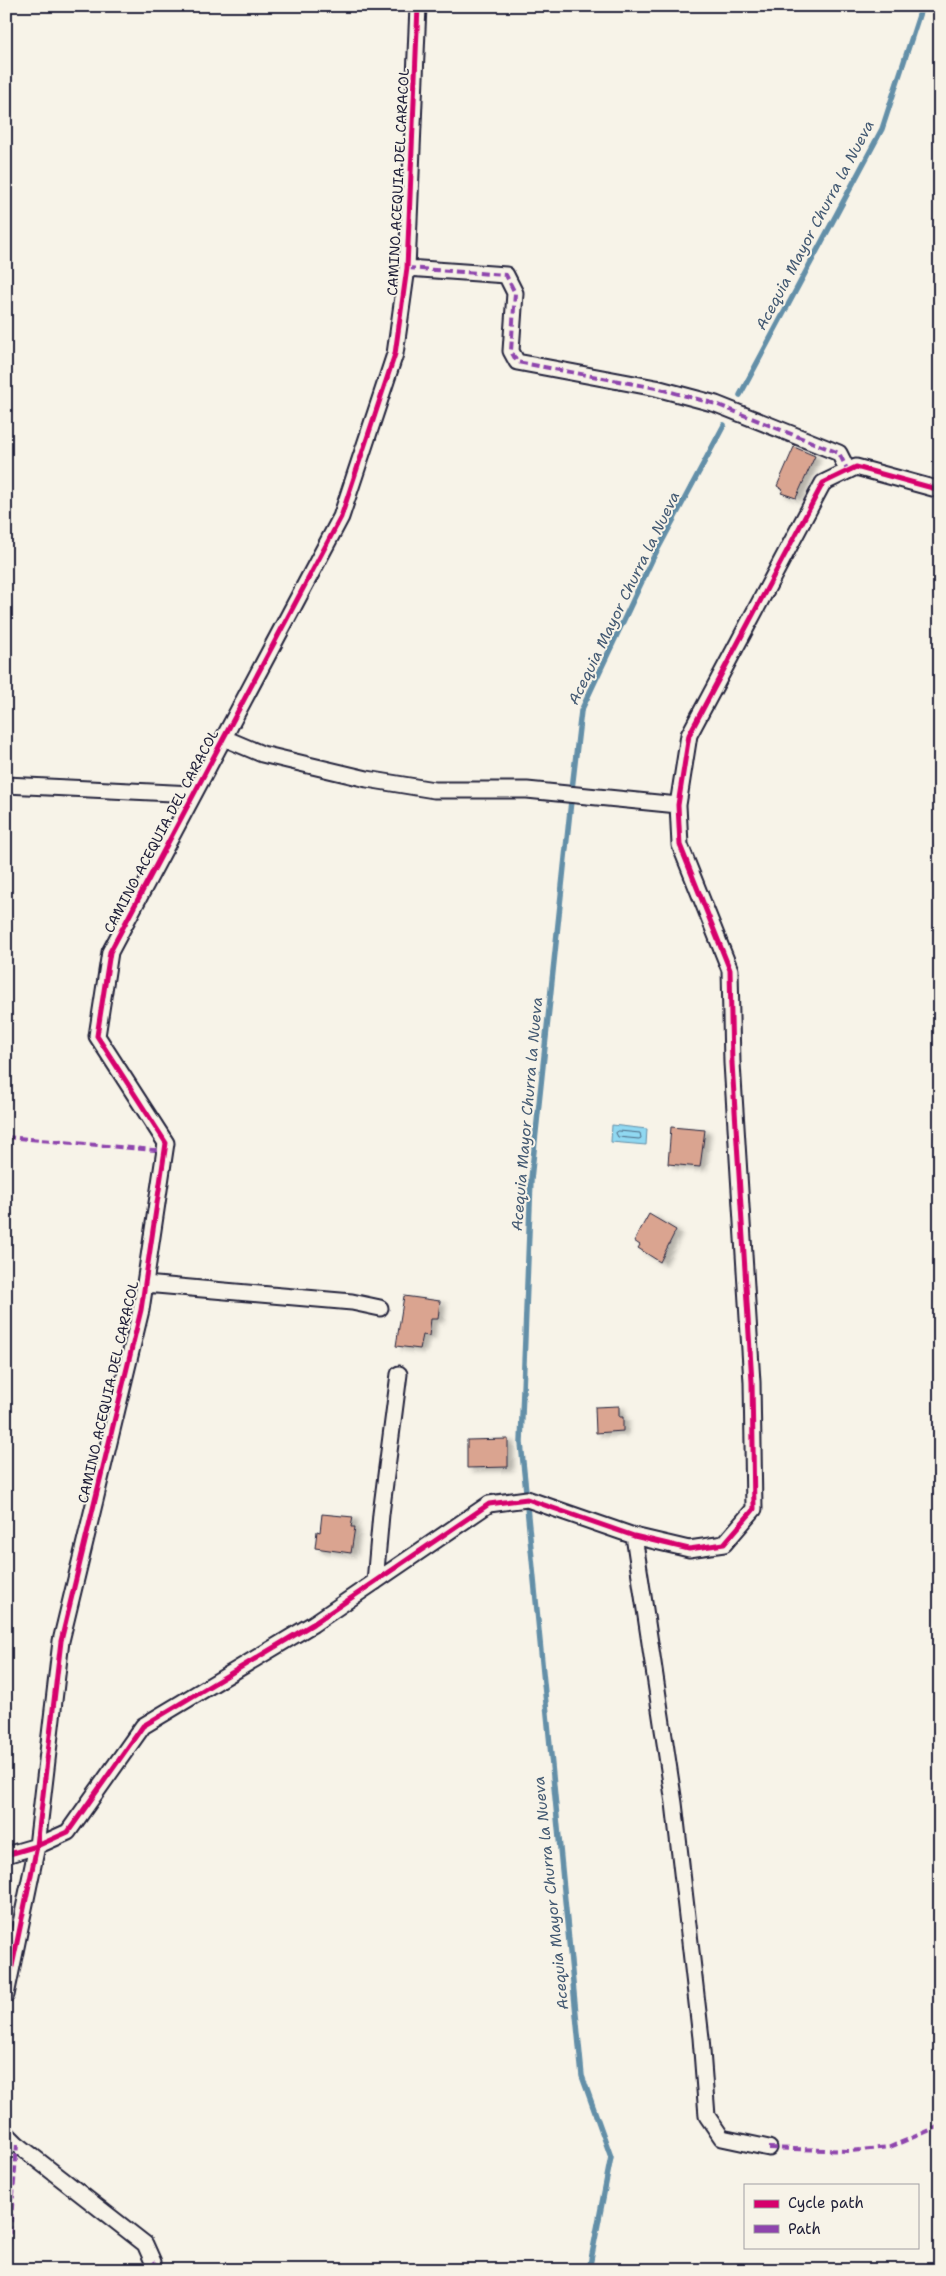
<svg xmlns="http://www.w3.org/2000/svg" width="946" height="2276" viewBox="0 0 946 2276" font-family="'Shantell Sans',sans-serif">
<defs>
<filter id="shadow"><feDropShadow dx="5.5" dy="3" stdDeviation="2.5" flood-color="#0004"/></filter>
</defs>
<rect width="100%" height="100%" fill="#f7f3e8"/>
<filter id="ink" filterUnits="userSpaceOnUse"><feTurbulence type="fractalNoise" baseFrequency=".02" numOctaves="2"/><feDisplacementMap in="SourceGraphic" scale="10" xChannelSelector="R" yChannelSelector="G"/><feConvolveMatrix kernelMatrix="1 2 1 2 8 2 1 2 1" color-interpolation-filters="sRGB"/></filter>
<g filter="url(#ink)">
<path fill="#90d8f1" stroke="#648fa8" d="M612,1125l35,4 -1,16 -35,-3z"/>
<g fill="none" stroke-linecap="round" stroke-linejoin="round">
<path stroke="#4e6b84" stroke-width="1" d="M619,1131l21,2 1,5 -2,1 -21,-2 -2,-4z"/>
<path stroke="#648fa8" stroke-width="5.5" d="M740,395l142,-266 40,-123
M572,789l9,-78 71,-151 72,-135
M526,1491l-5,-48 10,-264 40,-378
M527,1507l55,569 29,81 -22,113"/>
</g>
<path fill="#daa490" stroke="#22223b" filter="url(#shadow)" d="M794,447l21,9 -19,42 -15,-5 2,-3 -6,-4z
M671,1127l34,3 -5,37 -32,-3z
M649,1214l27,16 -16,32 -22,-14 2,-3 -6,-4z
M404,1296l36,5 -2,18h-7l-2,17 -6,-1 -3,14 -24,-3z
M619,1406v11h4v14l-27,2 -1,-26z
M508,1439v28l-41,1v-28z
M322,1514l31,3 -2,10h4l-4,26 -36,-5 2,-17 3,1z"/>
<g fill="none" stroke-linecap="round" stroke-linejoin="round">
<defs>
<path id="minor" d="M407,268l99,7 9,18 -4,58 6,11 139,26 60,16 123,49 9,18
M224,738l38,16 105,25 67,11h93l151,15
M6,785l187,9
M145,1284l207,18 28,6
M634,1536l40,267 27,235 6,78 15,22 47,10
M375,1582l6,-68 18,-140
M6,1855l31,-9 31,-14 75,-106 170,-102 176,-120 38,-5 107,37 55,13 35,-5 30,-35 -2,-127 -20,-319 -2,-93 -50,-125 -2,-40 11,-70 134,-252 33,-16 84,23
M6,1995l31,-149 24,-205 80,-331 25,-167 -69,-107 13,-84 231,-435 54,-163 12,-86 11,-262
M6,2133l11,11 128,100 8,18"/>
</defs>
<use href="#minor" stroke="#22223b" stroke-width="19"/>
<use href="#minor" stroke="#f7f3e8" stroke-width="15"/>
<path stroke="#8e44ad" stroke-width="4" stroke-dasharray="8 4" stroke-linecap="butt" d="M407,268l99,7 9,18 -4,58 6,11 139,26 60,16 123,49 9,18
M6,1137l159,14
M769,2148l82,3 39,-4 50,-21
M153,2262l8,8
M7,2270l10,-126"/>
<defs>
<path id="cycleway" d="M6,1855l31,-9 31,-14 75,-106 170,-102 176,-120 38,-5 107,37 55,13 35,-5 30,-35 -2,-127 -20,-319 -2,-93 -50,-125 -2,-40 11,-70 134,-252 33,-16 84,23
M6,1995l31,-149 24,-205 80,-331 25,-167 -69,-107 13,-84 231,-435 54,-163 12,-86 11,-262"/>
</defs>
<use href="#cycleway" stroke="#f7f3e8" stroke-width="8"/>
<use href="#cycleway" stroke="#d6006c" stroke-width="5"/>
</g>
</g>
<g text-anchor="middle" dominant-baseline="central" stroke-width="4" stroke-linejoin="round" paint-order="stroke">
<g font-size="14" fill="#22223b" stroke="#f7f3e8">
<text transform="translate(398 182) rotate(-87)">CAMINO ACEQUIA DEL CARACOL</text>
<text transform="translate(161 831) rotate(-62)">CAMINO ACEQUIA DEL CARACOL</text>
<text transform="translate(108 1392) rotate(-77)">CAMINO ACEQUIA DEL CARACOL</text>
</g>
<g font-size="15" font-style="italic" fill="#435972" stroke="#f7f3e8">
<text transform="translate(815 225) rotate(-62)">Acequia Mayor Churra la Nueva</text>
<text transform="translate(624 598) rotate(-64)">Acequia Mayor Churra la Nueva</text>
<text transform="translate(527 1114) rotate(-85)">Acequia Mayor Churra la Nueva</text>
<text transform="translate(551 1893) rotate(-96)">Acequia Mayor Churra la Nueva</text>
</g>
</g>
<rect width="946" height="2276" fill="none" stroke="#f7f3e8" stroke-width="25"/>
<rect x="12" y="12" width="921" height="2251" fill="none" stroke="#22223b" stroke-width="2" filter="url(#ink)"/>
<rect x="744" y="2184" width="175" height="65" fill="#f7f3e8" stroke="#a29fa3"/>
<rect x="754" y="2200" width="25" height="8" fill="#d6006c" stroke="#a29fa3"/>
<text x="788" y="2208" font-size="15" fill="#22223b">Cycle path</text>
<rect x="754" y="2225" width="25" height="8" fill="#8e44ad" stroke="#a29fa3"/>
<text x="788" y="2234" font-size="15" fill="#22223b">Path</text>
</svg>
